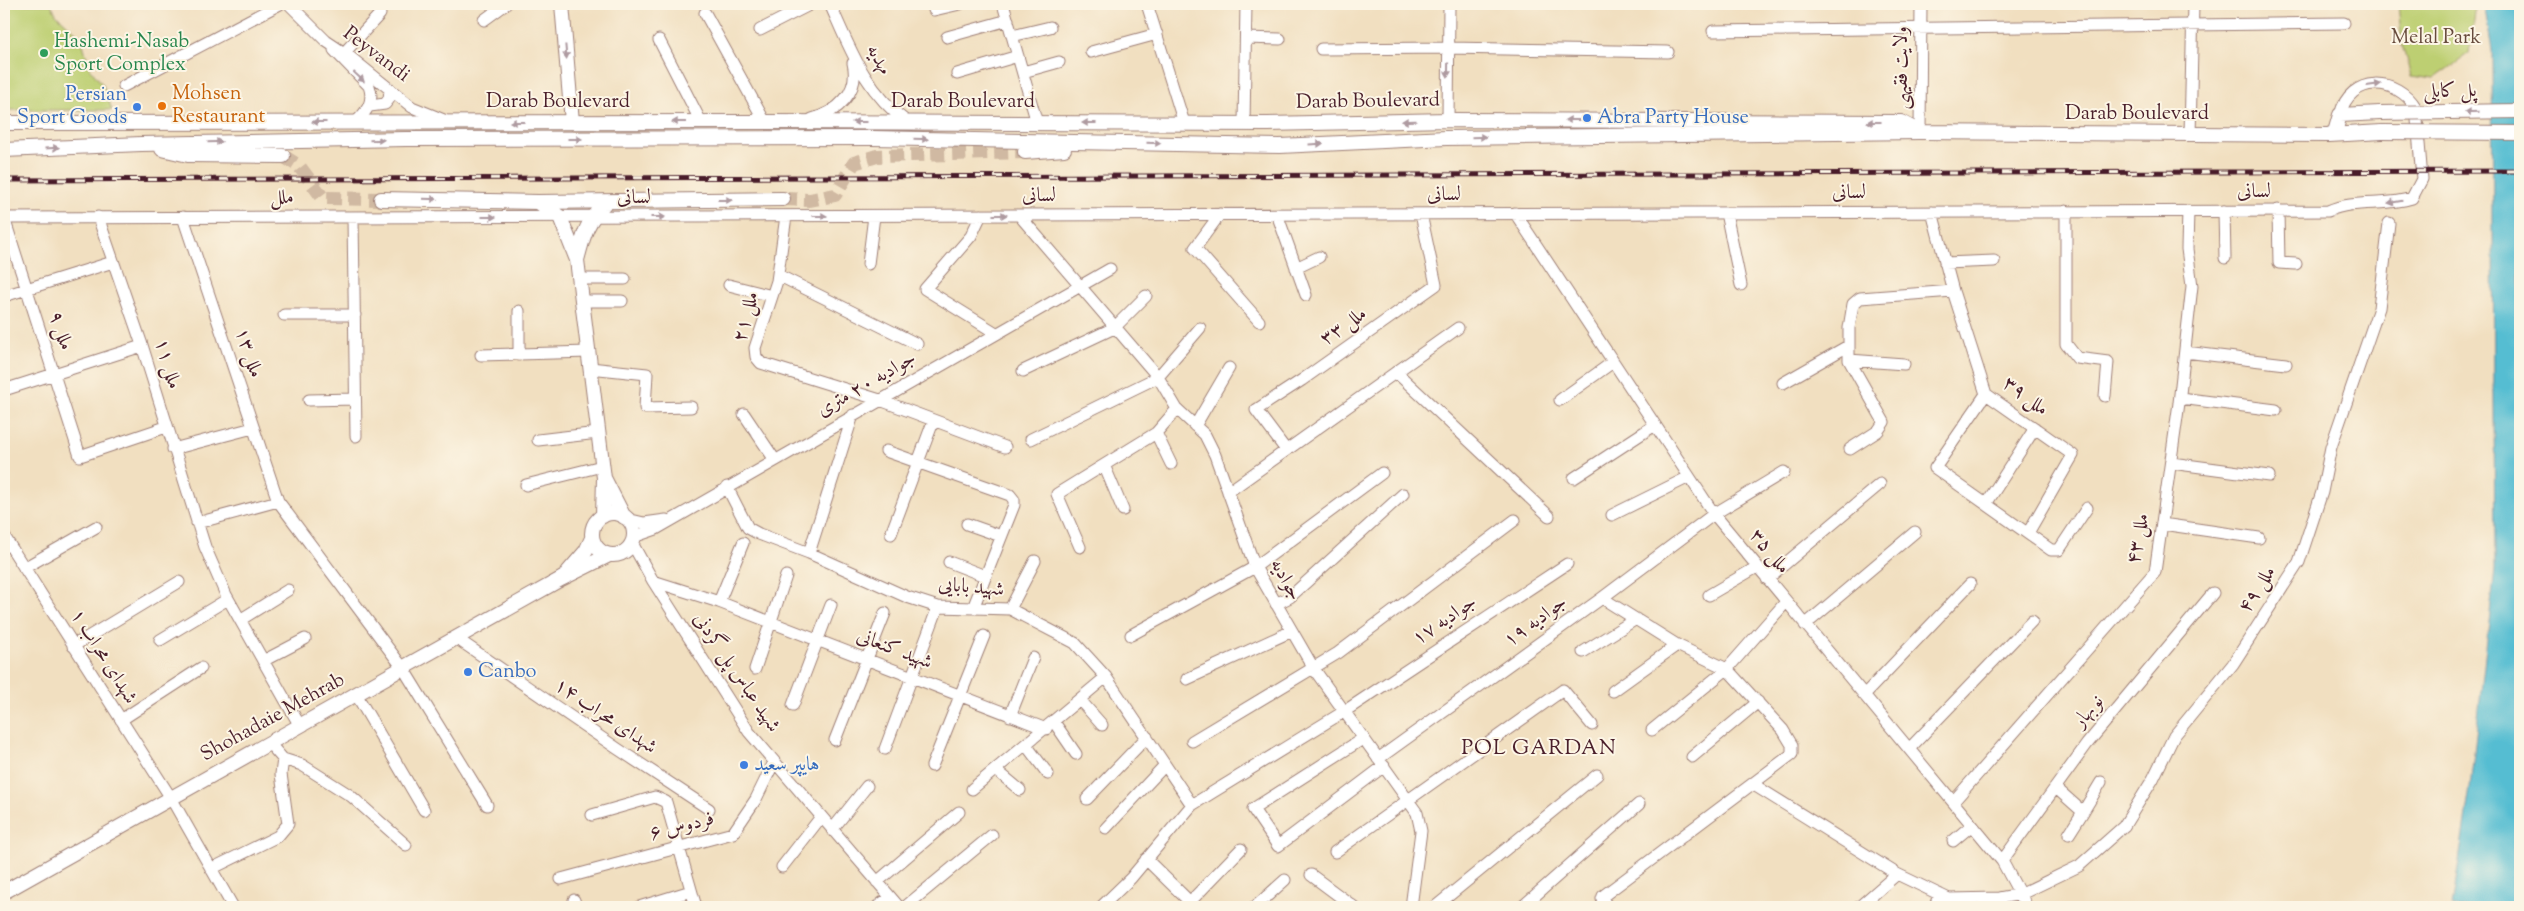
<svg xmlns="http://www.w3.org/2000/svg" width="2524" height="911" viewBox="0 0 2524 911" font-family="'Sorts Mill Goudy',Amiri,serif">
<rect width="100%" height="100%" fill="#fcf5e5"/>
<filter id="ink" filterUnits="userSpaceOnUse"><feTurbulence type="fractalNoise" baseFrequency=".02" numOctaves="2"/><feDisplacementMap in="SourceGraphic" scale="10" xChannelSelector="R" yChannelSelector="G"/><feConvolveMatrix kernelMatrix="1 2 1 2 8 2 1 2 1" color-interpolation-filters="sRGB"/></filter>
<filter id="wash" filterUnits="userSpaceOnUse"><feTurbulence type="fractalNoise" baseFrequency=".0096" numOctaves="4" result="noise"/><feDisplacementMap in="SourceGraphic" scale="20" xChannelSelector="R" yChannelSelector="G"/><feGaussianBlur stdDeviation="1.12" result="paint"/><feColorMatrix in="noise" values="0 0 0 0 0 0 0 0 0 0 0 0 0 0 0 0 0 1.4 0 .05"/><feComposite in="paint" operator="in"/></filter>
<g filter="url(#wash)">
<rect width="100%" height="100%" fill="#f1dfc0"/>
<path fill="#bdcf72" stroke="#84774e" d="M4,4h47l5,10 25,23 9,32 13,16 9,25h-108z
M2398,4h78l-6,49 -36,26 -23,-3 -9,-31z"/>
<path fill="#55bdd2" stroke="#506e7e" d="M2484,4h36v903h-68l18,-119 25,-219 -3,-519z"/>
</g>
<g filter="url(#ink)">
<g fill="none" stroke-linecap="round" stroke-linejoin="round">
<path stroke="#d0b9a2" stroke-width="14" stroke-dasharray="14 7" stroke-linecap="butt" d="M283,156l16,10 24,32 58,1
M783,199l27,1 25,-5 19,-32 23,-7 148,-4"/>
<defs>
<path id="minor" d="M289,4l37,37 24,16 62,50 32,13
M830,4c21,47 35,87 78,119
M1003,4l34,119
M1147,4l37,119
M934,10l26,-6
M705,13l60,109
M484,20l22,-16
M760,30l51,-26
M1713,31l631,-8
M1012,36l38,-9
M947,37l61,-17
M1246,38l34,1
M659,40l42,82
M1321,49l128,-1 219,4
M334,50l35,36c6,16 -3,26 -13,36
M1091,52l66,-18
M344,53l36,-39
M1023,72l36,-10
M957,74l61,-18
M124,86l156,-82
M370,106l15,-2 4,-5 1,-10
M812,119c26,-7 48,-27 41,-56
M1448,120l1,-116
M1244,124l2,-120
M1920,132l1,-128
M2190,135l3,-131
M2278,210l1,53 17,1
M2066,211v133l11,14 31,4 -3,34
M2224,211l1,47
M1932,212l21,79 33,103 87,61 -45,78
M1515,213l199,301 288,347 25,46
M1726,213l15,72
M1220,214l-25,34 64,73
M1277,214l29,81
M981,215l-10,21 -46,53 71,44
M1019,215l139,162 19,32 28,26 10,20 40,112 59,102 103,144 4,18 -10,76
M786,216l-9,65 -22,67 1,9 5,6 119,37 125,47
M98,217l43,125 64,205 21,48 74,131
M183,217l95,284 125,167 84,137
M353,217l3,219
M4,218l2324,-7c27,-12 56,-4 84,-13l10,-19 -6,-71c-19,-32 -66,-34 -76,7
M4,218l76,238 86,-29
M1945,263l49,-2
M868,264l6,-48
M1296,268l23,-11
M778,275l139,69
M580,279h45
M729,285l43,11
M4,296l109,-34
M582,301h40
M284,315h71
M2185,352l101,12
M481,355l108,-3
M519,355v-44
M1849,360l55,4
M590,368l57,6 -2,34 46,-1
M1023,371l91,-43 32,-32
M1396,372l153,144
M1783,383l65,-37
M4,390l138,-44
M1986,394l-51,74 116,82h8l28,-42
M2180,398l96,12
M309,400l46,-1
M1560,400l53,-38
M744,414l31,46
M1195,426l34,-58
M1156,433l15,31
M1031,439l127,-62 42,-49
M538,440l60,-7
M173,449l80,-21
M1850,449l28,-18 6,-9 -35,-62v-32l4,-24 7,-6 93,-7
M1286,450l-30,-40 46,-30 134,-95 -15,-71
M886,451l124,44 4,5v5l-41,103
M2171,463l98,13
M1104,465l19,45
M1574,478l81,-53
M526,485l76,-19
M727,487l21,41 11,6 50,19 98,44 31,10 72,2 65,34 31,34 86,128
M1228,492l230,-164
M1986,504l49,-76
M1612,515l77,-38
M627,519l17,4 22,-3
M197,523l81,-22
M967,524l34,12
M2162,524l97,14
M891,534l42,-112
M4,536l167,262 62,109
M633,537l23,-8 454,-260
M632,543l21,38 96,151 150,175
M1080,547l-23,-53 99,-61 21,-24
M809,553l44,-138
M949,562l36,14
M24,568l72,-41
M1767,579l113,-95
M653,581l66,21 327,127
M1709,595l48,-28
M1602,598l75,47 50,24 56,61 9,15v9l-189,142 -1,3 6,8
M719,602l24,-59
M1276,604l14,-7 113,-103
M1010,609l25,-48
M240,620l48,-30
M1805,625l110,-93
M1131,635l124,-68 127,-94
M456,638l162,111 91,60
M160,640l68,-41
M73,646l106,-64
M1583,652l53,-33
M263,661l42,-22
M755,669l31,-93
M1187,679l105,-48
M1613,691l64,-46
M356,694l68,116
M1864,695l106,-111
M1080,700l22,25
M793,705l38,-100
M1010,716l23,-58
M121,720l80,-52
M1054,722l22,32
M1652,730l75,-61 59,-67
M1364,738l-111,71 25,37 106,-80
M835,740l50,-127
M1192,741l146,-88 177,-133
M269,743l14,16 19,6 49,31 55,49
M1026,745l22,29
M885,749l53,-142
M1909,749l123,-128
M1692,757l66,-55
M1378,759l224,-161 112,-84 70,-42
M932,766l52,-130
M996,770l24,20
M1754,785l143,89 52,25 50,-1 22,-4 58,-28 45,-40 29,-47 21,-43 59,-72 66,-102 23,-70 9,-45 48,-139 10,-85
M2056,788l27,24 18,-30
M972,789l134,-112
M1087,799l60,-62
M1953,802l202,-230 24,-169 13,-117 -5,-37 1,-38
M592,815l63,-18 11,5 30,105
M1106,828l59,-63
M832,830l35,-44
M2069,834l14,-22
M1953,841l19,-16
M1335,852l228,-162 29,35
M1146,859l48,47
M2002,861l85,-117 126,-151
M782,867l39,-50
M211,869l67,-33 10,-12 -7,-50 2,-15
M1311,875l43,32
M561,879l172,-46 23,-34 18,-37
M877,882l82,-70
M574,900l2,7
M639,907l52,-16
M877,907l13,-10
M905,907l87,-72
M1101,907l30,-29 61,-73 153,-94 222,-147
M1185,907l56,-58
M1255,907l30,-27
M1435,907l162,-132
M1522,907l117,-103
M1859,907l38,-33
M1935,907l4,-13"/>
<path id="major" d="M562,4l10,118
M4,123l761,-1 503,2 180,-4 453,2 17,9
M2329,135l53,-3
M162,149l26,6 95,1
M4,150l137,-6 265,-5 467,-1 407,8 166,-8 474,-6 409,3 6,-3 5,-17 40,-2
M1025,152l39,-3
M381,199l157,3 245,-3
M538,202l22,15 17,43 27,218 -1,38
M577,260c7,-27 10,-39 29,-58
M604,478l20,39
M592 534a21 21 0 1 1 42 0a21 21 0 1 1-42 0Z
M567,573l19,-22 6,-13
M4,892l557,-313 48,-24"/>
</defs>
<use href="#minor" stroke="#9e7f76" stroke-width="13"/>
<use href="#major" stroke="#9e7f76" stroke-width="16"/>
<use href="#minor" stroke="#fff" stroke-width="11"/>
<use href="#major" stroke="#fff" stroke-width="14"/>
<defs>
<path id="rail" d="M4,180l2516,-9"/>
</defs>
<use href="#rail" stroke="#4a1f2b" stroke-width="5"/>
<use href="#rail" stroke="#fcf5e5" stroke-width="3" stroke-dasharray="9" stroke-linecap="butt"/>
<defs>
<path id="major-bridge" d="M2380,113l140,-2
M2382,132l138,1"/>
</defs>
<use href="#major-bridge" stroke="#9e7f76" stroke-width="16" stroke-linecap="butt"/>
<use href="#major-bridge" stroke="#fff" stroke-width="14"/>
</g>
<defs><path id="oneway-solid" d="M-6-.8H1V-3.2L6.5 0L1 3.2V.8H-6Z" transform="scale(1.25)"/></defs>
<g fill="#ae9aa0">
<use href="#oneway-solid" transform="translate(566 52) rotate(85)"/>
<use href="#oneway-solid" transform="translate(1448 70) rotate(91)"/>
<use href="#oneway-solid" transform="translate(359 77) rotate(43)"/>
<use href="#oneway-solid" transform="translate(2374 85) rotate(-7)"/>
<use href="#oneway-solid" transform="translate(2472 112) rotate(179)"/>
<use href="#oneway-solid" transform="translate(1572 120) rotate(-180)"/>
<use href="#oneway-solid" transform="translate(1409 121) rotate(179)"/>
<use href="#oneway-solid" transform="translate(319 122) rotate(180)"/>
<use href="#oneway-solid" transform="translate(517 122) rotate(-180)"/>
<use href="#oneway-solid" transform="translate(679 122) rotate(180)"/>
<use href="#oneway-solid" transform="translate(859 122) rotate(-180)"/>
<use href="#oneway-solid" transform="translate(1874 122) rotate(-180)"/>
<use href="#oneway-solid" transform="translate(1089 123) rotate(-180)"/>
<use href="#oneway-solid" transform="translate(1479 137) rotate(-1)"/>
<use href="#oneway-solid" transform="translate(575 139)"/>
<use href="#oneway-solid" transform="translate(921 139) rotate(1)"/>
<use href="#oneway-solid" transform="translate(377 140) rotate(-1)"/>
<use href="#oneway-solid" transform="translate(215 142) rotate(-1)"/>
<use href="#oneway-solid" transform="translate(1154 143) rotate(1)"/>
<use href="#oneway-solid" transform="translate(1316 144) rotate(-3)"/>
<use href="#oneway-solid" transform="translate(52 148) rotate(-3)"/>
<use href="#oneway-solid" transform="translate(430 199) rotate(1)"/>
<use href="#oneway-solid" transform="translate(725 200)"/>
<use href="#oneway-solid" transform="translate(2395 202) rotate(171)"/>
<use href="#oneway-solid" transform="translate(1000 215)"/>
<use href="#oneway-solid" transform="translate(820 216)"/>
<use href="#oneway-solid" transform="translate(489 217)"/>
<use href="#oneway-solid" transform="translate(658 217)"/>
</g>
</g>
<circle fill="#2e9e5b" stroke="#fcf5e5" stroke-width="2" cx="44" cy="53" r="5"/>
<circle fill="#e8710a" stroke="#fcf5e5" stroke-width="2" cx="162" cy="106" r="5"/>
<g fill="#3f7fe0" stroke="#fcf5e5" stroke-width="2">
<circle cx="137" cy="107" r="5"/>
<circle cx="1587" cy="118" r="5"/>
<circle cx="468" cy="672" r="5"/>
<circle cx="744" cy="765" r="5"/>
</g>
<g text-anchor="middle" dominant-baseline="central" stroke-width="4" stroke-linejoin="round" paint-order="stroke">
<g font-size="20" fill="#674b3d" stroke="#fcf5e5">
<text x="2436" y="38">Melal Park</text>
</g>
<g font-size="20" fill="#27864d" stroke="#fcf5e5" text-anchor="start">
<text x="54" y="42">Hashemi-Nasab<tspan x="54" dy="23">Sport Complex</tspan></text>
</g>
<g font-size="20" fill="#4a1f2b" stroke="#fcf5e5">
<text transform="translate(376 55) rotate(37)">Peyvandi</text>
<text transform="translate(878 60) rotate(61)">مهدیه</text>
<text transform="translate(1902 68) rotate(-90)">ولایت فقیهی</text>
<text transform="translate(2450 92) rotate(-1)">پل کابلی</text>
<text x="558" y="102">Darab Boulevard</text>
<text x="963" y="102">Darab Boulevard</text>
<text transform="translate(1368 102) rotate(-1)">Darab Boulevard</text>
<text x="2137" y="114">Darab Boulevard</text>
<text x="2254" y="192">لسانی</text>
<text x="1849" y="193">لسانی</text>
<text x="1444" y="195">لسانی</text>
<text x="1039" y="196">لسانی</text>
<text x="282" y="198">ملل</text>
<text x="634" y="198">لسانی</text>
<text transform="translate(747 317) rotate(-75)">ملل ۲۱</text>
<text transform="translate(1344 327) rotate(-35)">ملل ۳۳</text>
<text transform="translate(60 331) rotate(72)">ملل ۹</text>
<text transform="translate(248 353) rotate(72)">ملل ۱۳</text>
<text transform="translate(167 364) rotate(74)">ملل ۱۱</text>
<text transform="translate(867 385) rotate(-30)">جوادیه ۲۰ متری</text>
<text transform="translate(2025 397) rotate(37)">ملل ۳۹</text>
<text transform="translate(2139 539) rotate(-79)">ملل ۴۳</text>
<text transform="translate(1769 552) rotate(51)">ملل ۳۵</text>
<text transform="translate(1285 580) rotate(61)">جوادیه</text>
<text transform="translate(971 588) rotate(5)">شهید بابایی</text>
<text transform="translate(2258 590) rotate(-57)">ملل ۴۹</text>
<text transform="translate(1445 621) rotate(-34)">جوادیه ۱۷</text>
<text transform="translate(1536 622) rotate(-36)">جوادیه ۱۹</text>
<text transform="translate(894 650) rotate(21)">شهید کنعانی</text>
<text transform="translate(103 657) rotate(58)">شهدای محراب ۱</text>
<text transform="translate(736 673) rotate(56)">شهید عباس پل گردنی</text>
<text transform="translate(2089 712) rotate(-50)">نوبهار</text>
<text transform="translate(605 717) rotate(34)">شهدای محراب ۱۴</text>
<text transform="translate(273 718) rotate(-29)">Shohadaie Mehrab</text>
<text transform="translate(682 827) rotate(-14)">فردوس ۶</text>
</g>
<g font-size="20" fill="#c56008" stroke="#fcf5e5" text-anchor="start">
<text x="172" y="94">Mohsen<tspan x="172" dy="23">Restaurant</tspan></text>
</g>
<g font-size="20" fill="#366cbe" stroke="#fcf5e5" text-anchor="start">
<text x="127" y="95" text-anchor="end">Persian<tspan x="127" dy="23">Sport Goods</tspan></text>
<text x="1597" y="118">Abra Party House</text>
<text x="478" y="672">Canbo</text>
<text x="754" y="765">هایپر سعید</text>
</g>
<g font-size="21" letter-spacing="1" fill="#4a1f2b" stroke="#fcf5e5">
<text x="1539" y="749">POL GARDAN</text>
</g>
</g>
<rect width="2524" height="911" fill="none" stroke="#fcf5e5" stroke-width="20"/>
</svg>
